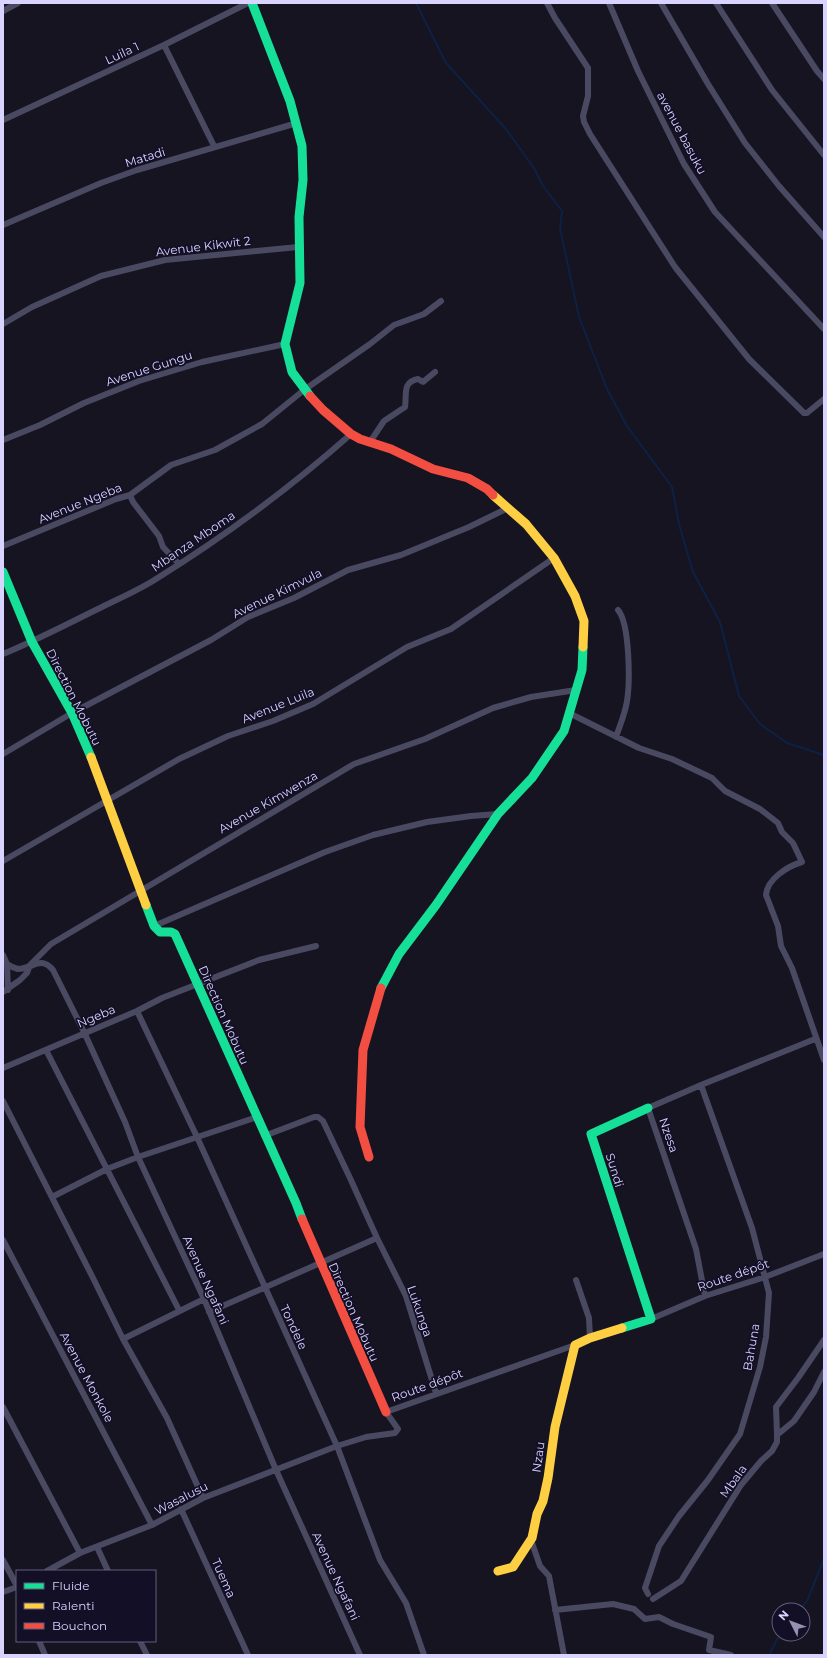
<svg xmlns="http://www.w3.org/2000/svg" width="827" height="1658" viewBox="0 0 827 1658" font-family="Montserrat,sans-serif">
<rect width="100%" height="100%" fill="#161421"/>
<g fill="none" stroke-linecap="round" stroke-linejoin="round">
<path stroke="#0d2144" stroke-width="2" d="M416,3l30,60 60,66 28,39 9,18 19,25 -2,17 19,89 28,72 20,37 45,61 7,37 14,48 27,50 19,74 21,28 27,19 37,12
M800,1610l7,-9 17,-42
M769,1655l11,-21"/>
<path stroke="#4a4962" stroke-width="6" d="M547,3l8,15 33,50v28l-5,20 1,6 6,12 85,133 74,92 55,54h3l17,-14
M609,3l29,68 46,93 31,48 109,117
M661,3l47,81 37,59 34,43 45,51
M716,3l56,87 52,65
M772,3l45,68 7,8
M3,11l15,-8
M164,45l50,101
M3,120l161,-75 84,-42
M3,225l98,-42 36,-13 160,-47
M3,324l29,-17 69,-31 64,-16 133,-13
M3,440l37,-15 44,-22 55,-22 63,-19 83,-18
M370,442l14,-21 21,-14c2,-13 -3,-25 13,-28l5,3 12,-10
M130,495l3,7 26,34 4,11 16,17
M3,546l113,-47 14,-4 41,-30 44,-15 47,-26 42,-34 66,-46 24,-19 30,-11 17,-13
M3,654c34,-14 66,-31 99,-47 18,-9 37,-17 54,-28 69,-43 134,-91 195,-145
M569,713l70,35 33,11 40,19 13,13 35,18 18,14 4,9 11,11 9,19c-14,4 -35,17 -36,33l12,31 3,20 11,22 32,92
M616,737c4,-12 9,-23 11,-36 3,-18 3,-77 -9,-91
M3,754l69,-41 139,-73 37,-23 46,-19 54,-28 53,-15 68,-28 39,-19
M3,861l176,-102 49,-23 45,-15 40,-17 94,-57 44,-18 103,-71
M154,926l171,-74 48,-17 54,-13 44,-6 27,-2
M3,955l4,9c3,2 7,4 11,5 15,0 22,-14 35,1l31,62 41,90 13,35 66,142 72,171 84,185
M7,964l1,26
M3,992l17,-12 7,-7 3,-8 21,-21 303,-180 71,-25 68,-31 38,-11 45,-7
M137,1011l60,126 140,309 43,114 26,43 18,52
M46,1050l133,260
M3,1068l134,-57 25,-13 97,-38 57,-14
M3,1101l90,177 30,61 44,79 36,80
M52,1197l55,-28 31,-12 119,-40
M377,1238l29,58 30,97
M3,1240l149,285
M576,1280l13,38 1,20
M705,1296l-9,-47 -48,-141 53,-23 114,-46
M209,1312l168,-74 -27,-60 -27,-57 -5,-4h-4l-50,19
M651,1319l54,-23 60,-19 59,-23
M123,1339l81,-40
M3,1407l77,146
M777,1435l-1,-28 22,-29 26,-38
M181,1509l67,146
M531,1540l9,26 9,10 15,79
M97,1547l11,24
M3,1560l14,26
M47,1571l33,-18 72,-28 51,-27 134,-52 29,-9 29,-4 3,-4 -12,-17 189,-67
M3,1592l14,-5
M648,1594l-3,-6 14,-42 20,-30 29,-36 32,-46 20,-67 6,-30 3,-44 -17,-65 -51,-143
M653,1599l28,-18 60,-96 20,-24 11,-10 5,-9v-7l17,-14 20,-29 10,-20
M555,1610l58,-6 21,5 11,10 14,-2 14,7 38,13 -2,13 22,5
M39,1641l6,14
M140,1641l7,14"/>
<path stroke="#16e098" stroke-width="9" d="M252,3l38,98 12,45 1,34 -4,37 1,66 -15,61 7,28 18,24
M3,572l29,70 40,71 19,44
M146,905l8,21 6,6h11l4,2 121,269 6,16
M381,988l18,-34 37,-49 62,-91 34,-36 32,-47 18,-61 1,-23
M622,1328l29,-9 -60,-185 57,-26"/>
<path stroke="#ffcf43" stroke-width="9" d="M493,495l33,29 28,34 21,38 9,25 -1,26
M91,757l55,148
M498,1571l15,-4 19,-29 5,-24 6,-13 5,-23 7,-51 20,-82 15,-7 32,-10"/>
<path stroke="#f24e42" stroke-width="9" d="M310,396l13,14 28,24 9,5 31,10 42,20 35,9 19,11 6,6
M369,1157l-9,-30 3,-77 18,-62
M302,1219l84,193"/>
</g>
<g text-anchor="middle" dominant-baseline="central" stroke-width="3.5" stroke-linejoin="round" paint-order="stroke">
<g font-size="12" fill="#d9d4ff" stroke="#130f26">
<text transform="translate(122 53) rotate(-25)">Luila 1</text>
<text transform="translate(682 133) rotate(62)">avenue basuku</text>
<text transform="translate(145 157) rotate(-17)">Matadi</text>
<text transform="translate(203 246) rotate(-7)">Avenue Kikwit 2</text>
<text transform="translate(149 368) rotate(-18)">Avenue Gungu</text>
<text transform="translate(80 503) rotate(-22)">Avenue Ngeba</text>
<text transform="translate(193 541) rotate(-34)">Mbanza Mboma</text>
<text transform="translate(277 593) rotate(-26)">Avenue Kimvula</text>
<text transform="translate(74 697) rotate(63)">Direction Mobutu</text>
<text transform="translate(278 705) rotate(-22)">Avenue Luila</text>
<text transform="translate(268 802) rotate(-30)">Avenue Kimwenza</text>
<text transform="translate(224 1015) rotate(66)">Direction Mobutu</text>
<text transform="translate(96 1016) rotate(-23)">Ngeba</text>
<text transform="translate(669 1135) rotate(71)">Nzesa</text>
<text transform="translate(615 1170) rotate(73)">Sundi</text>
<text transform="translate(733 1275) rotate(-19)">Route dépôt</text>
<text transform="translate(206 1280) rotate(66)">Avenue Ngafani</text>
<text transform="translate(420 1311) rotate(71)">Lukunga</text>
<text transform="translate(354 1312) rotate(66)">Direction Mobutu</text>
<text transform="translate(294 1327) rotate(65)">Tondele</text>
<text transform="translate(751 1347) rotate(-80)">Bahuna</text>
<text transform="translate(87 1377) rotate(62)">Avenue Monkole</text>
<text transform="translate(427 1385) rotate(-20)">Route dépôt</text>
<text transform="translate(538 1457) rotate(-82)">Nzau</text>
<text transform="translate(733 1481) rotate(-55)">Mbala</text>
<text transform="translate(181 1498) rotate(-27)">Wasalusu</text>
<text transform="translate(336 1576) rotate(65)">Avenue Ngafani</text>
<text transform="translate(224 1578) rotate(66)">Tuema</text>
</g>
</g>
<rect width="827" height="1658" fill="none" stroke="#d9d4ff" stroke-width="8"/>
<rect x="16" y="1570" width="140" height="72" fill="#130f26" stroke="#625e7d"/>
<rect x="24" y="1583" width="20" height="6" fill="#16e098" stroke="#625e7d"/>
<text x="52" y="1590" font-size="12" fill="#d9d4ff">Fluide</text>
<rect x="24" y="1603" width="20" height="6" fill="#ffcf43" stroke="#625e7d"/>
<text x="52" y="1610" font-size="12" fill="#d9d4ff">Ralenti</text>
<rect x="24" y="1623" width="20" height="6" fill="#f24e42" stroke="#625e7d"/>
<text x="52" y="1630" font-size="12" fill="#d9d4ff">Bouchon</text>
<g transform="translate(791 1622) rotate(312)"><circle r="19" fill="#130f26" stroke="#625e7d"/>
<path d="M0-3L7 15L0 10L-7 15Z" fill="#9591b1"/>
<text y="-6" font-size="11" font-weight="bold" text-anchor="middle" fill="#d9d4ff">N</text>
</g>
</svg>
